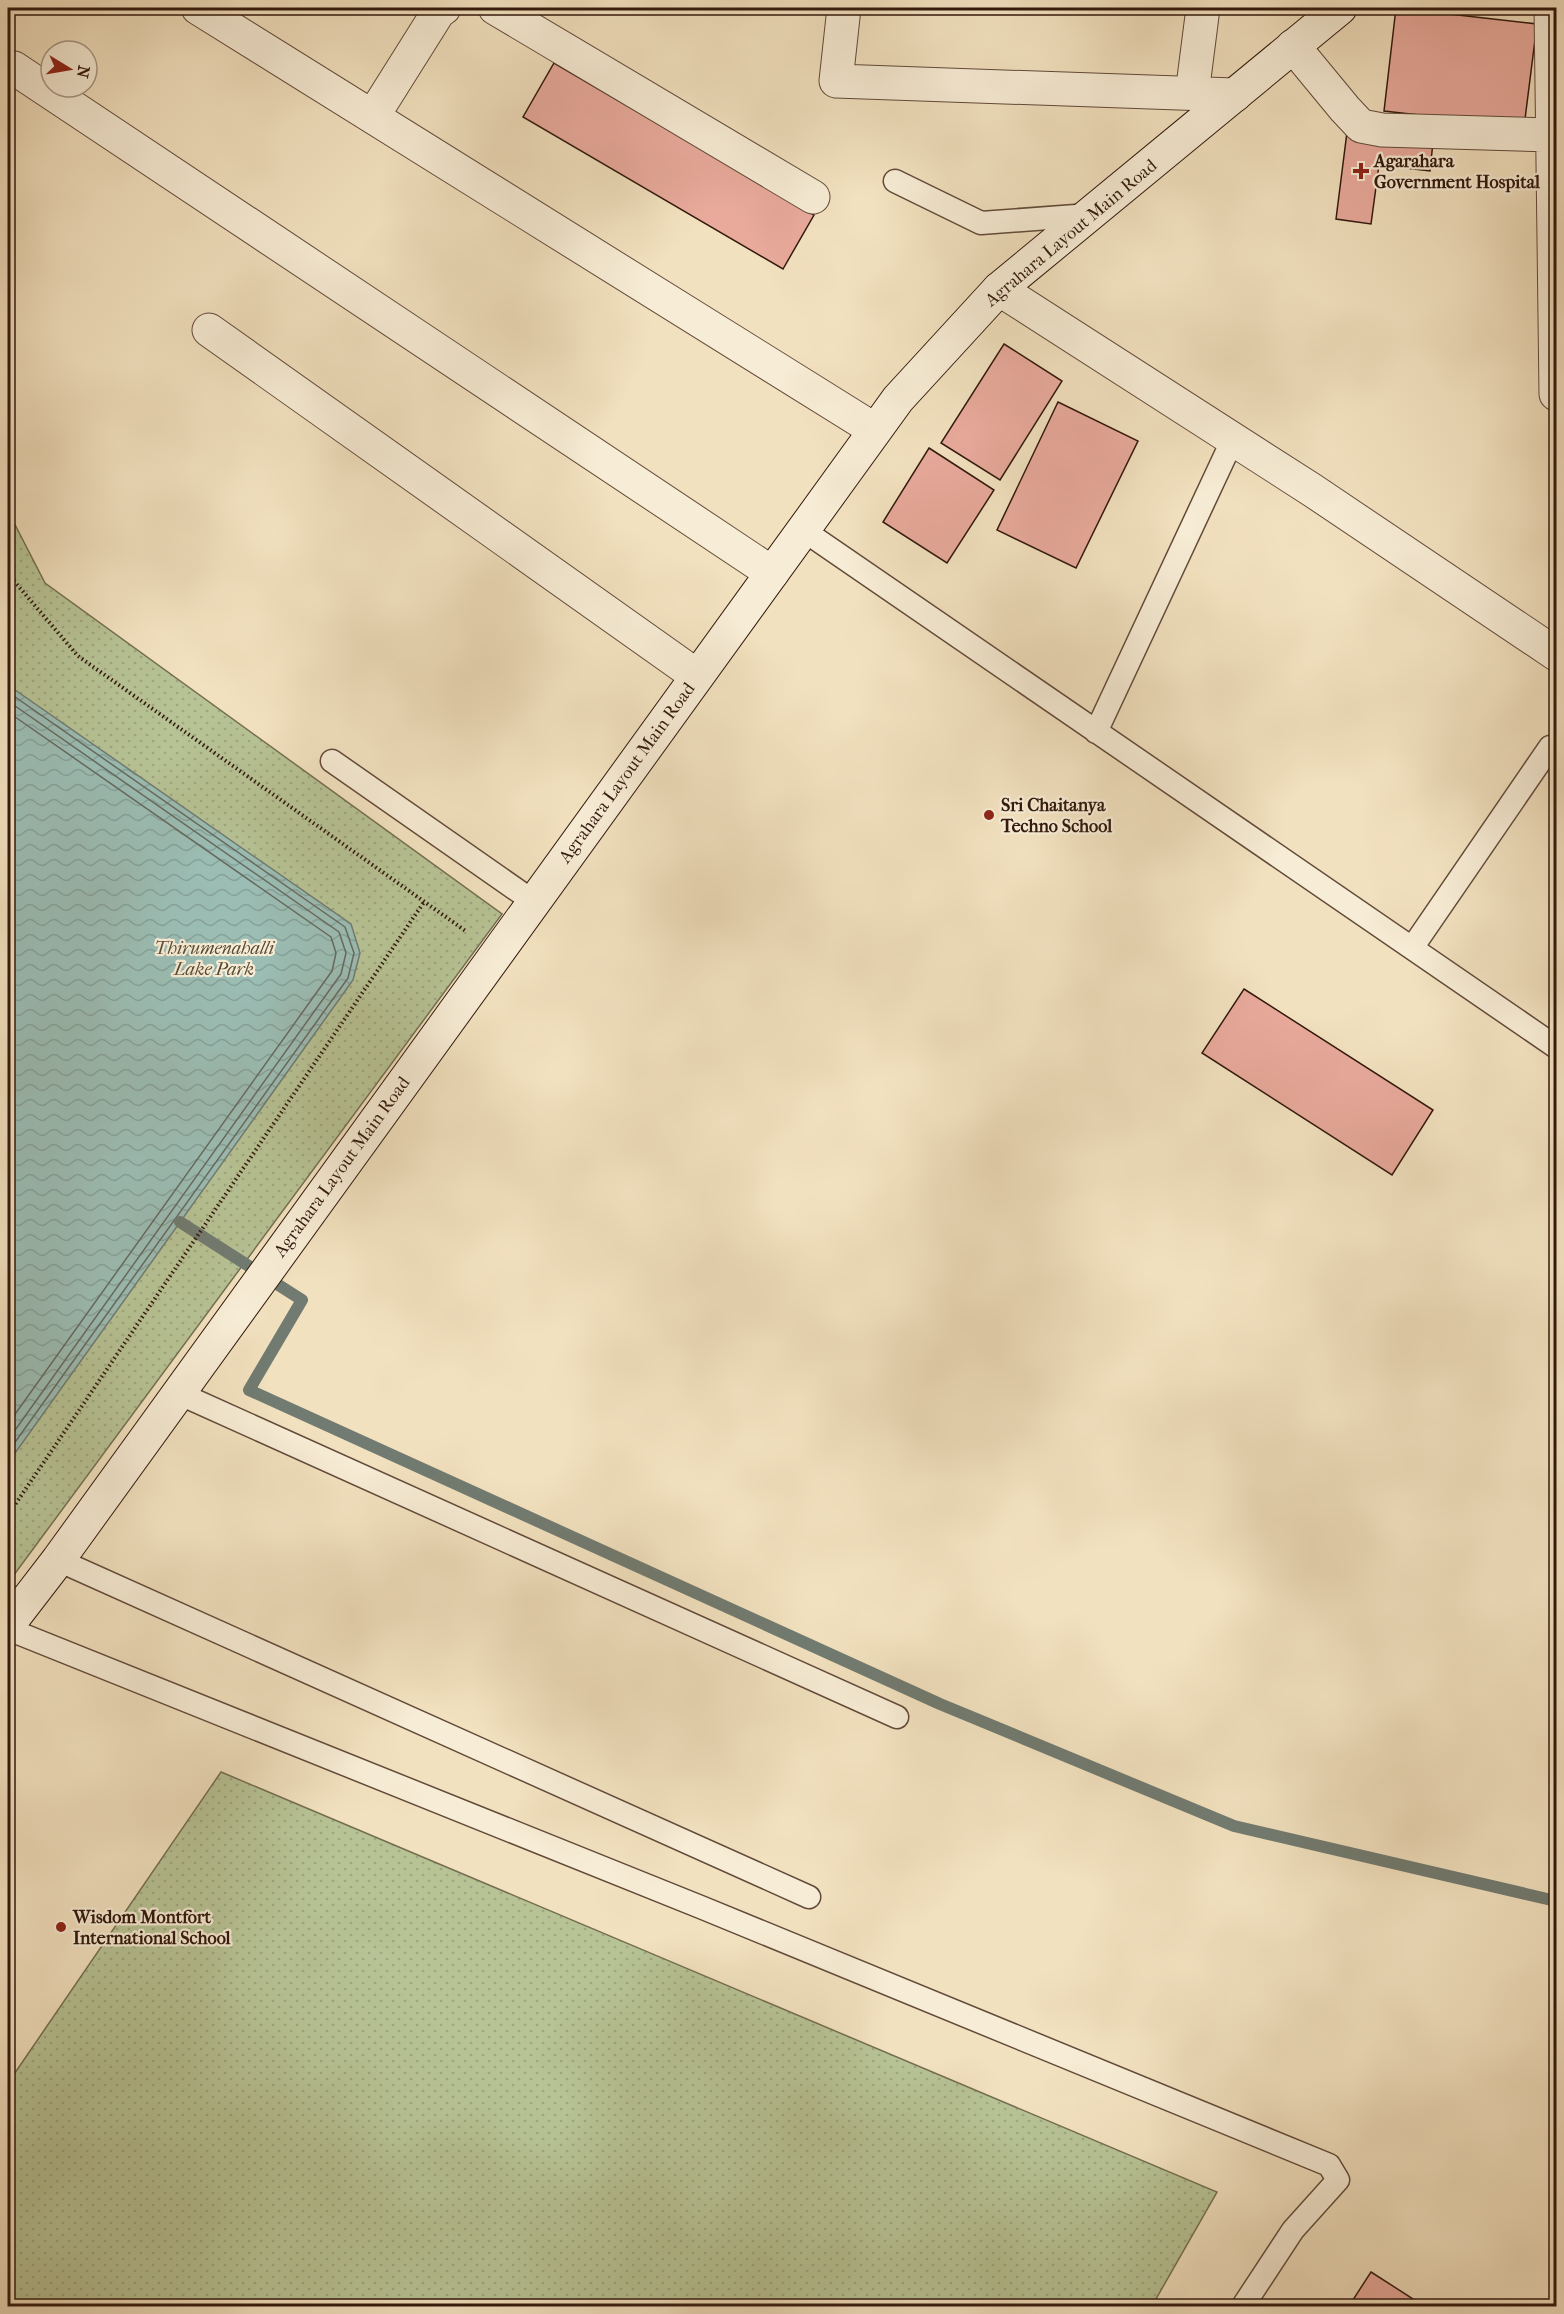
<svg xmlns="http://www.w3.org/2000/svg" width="1564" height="2314" viewBox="0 0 1564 2314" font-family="'IM FELL French Canon',serif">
<defs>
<pattern id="green-dots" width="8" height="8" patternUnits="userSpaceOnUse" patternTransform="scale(1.5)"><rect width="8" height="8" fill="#b7c395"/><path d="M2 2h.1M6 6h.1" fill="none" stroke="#9ea77f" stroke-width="1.8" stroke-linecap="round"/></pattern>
<pattern id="water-waves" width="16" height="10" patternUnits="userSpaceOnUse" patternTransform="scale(1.5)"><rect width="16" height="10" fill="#9bbdb4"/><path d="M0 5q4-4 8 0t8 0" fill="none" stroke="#86a29a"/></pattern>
</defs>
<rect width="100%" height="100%" fill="#f2e1bf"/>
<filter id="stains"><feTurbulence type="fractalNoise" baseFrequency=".00333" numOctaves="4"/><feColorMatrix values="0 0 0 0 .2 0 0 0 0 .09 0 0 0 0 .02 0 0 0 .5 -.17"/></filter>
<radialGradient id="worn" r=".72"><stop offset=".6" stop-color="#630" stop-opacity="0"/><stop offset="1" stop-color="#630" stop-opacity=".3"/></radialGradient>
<path fill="url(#green-dots)" stroke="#746e51" stroke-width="1.5" d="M8,511l37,72 457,331 -494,669z
M221,1772l996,420 -65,114h-1144v-223z"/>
<path fill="url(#water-waves)" stroke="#717b71" stroke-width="1.5" d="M8,685l343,239 9,29 -7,27 -345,483z"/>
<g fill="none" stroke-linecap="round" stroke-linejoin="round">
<path stroke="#666a60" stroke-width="1.5" d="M8,692l337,235 9,26 -6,25 -340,474
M8,701l331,231 7,21 -5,21 -333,466
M8,712l323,225 5,16 -4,18 -324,453"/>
<path stroke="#717b71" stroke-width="12" d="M180,1222l122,78 -53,90 691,314 294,122 322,75"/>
</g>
<path fill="#e9aa9c" stroke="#32180d" stroke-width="1.5" d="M1396,8l141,16 -13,103 -140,-16z
M554,63l260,152 -31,54 -260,-152z
M1347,132l86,10 -3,29 -51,-6 -8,59 -35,-5z
M1004,344l58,37 -62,99 -59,-37z
M1058,402l80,39 -62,127 -79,-38z
M929,448l65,42 -47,73 -64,-41z
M1244,989l189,121 -41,65 -190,-122z
M1371,2272l53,34h-75z"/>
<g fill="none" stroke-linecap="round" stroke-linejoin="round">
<defs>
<path id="lane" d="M895,181l86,42 108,-8
M803,530l753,517
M1096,732l137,-293
M332,761l202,141
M1412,948l138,-201
M178,1393l719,324
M58,1560l751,337
M8,1629l695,279 626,257 9,15 -45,50 -50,76"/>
<path id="street" d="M198,8l677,422
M495,8l318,189
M844,8l-8,73 399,14
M1551,8l5,386
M1293,46l52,63 16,17 21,4 170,5
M14,68l758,505
M1192,94l11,-86
M373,116l66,-105 5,-3
M999,289l313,201 244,164
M209,330l488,346"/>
<path id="secondary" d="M8,1625l50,-65 840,-1161 101,-110 341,-281"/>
</defs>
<use href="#lane" stroke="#624a3a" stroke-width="25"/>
<use href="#street" stroke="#624a3a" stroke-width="35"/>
<use href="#secondary" stroke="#32180d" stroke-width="35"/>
<path stroke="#32180d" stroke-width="4" stroke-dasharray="1.5 3" stroke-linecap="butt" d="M8,574l70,82 389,276
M8,1515l416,-613"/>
<use href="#lane" stroke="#f7ecd5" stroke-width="22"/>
<use href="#street" stroke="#f7ecd5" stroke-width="33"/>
<use href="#secondary" stroke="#f7ecd5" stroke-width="33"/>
</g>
<g fill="#8f2418" stroke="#f7ecd5" stroke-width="2">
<path d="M1358 162h6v6h6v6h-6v6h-6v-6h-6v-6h6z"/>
<circle cx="989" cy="815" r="6"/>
<circle cx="61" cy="1927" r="6"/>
</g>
<g text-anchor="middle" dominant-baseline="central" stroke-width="4.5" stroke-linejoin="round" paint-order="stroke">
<g font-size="18" font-weight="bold" fill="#32180d" stroke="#f7ecd5" text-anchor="start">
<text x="1374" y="161">Agarahara<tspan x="1374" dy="21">Government Hospital</tspan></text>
<text x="1001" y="805">Sri Chaitanya<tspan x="1001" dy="21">Techno School</tspan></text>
<text x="73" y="1917">Wisdom Montfort<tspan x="73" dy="21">International School</tspan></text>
</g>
<g font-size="18" fill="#32180d" stroke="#f7ecd5">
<text transform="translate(1071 233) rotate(-40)">Agrahara Layout Main Road</text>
<text transform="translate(627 773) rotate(-54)">Agrahara Layout Main Road</text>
<text transform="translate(342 1167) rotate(-54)">Agrahara Layout Main Road</text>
</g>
<g font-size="18" font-style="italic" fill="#5a4b36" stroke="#f7ecd5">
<text x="214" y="948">Thirumenahalli<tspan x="214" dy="21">Lake Park</tspan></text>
</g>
</g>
<rect width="1564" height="2314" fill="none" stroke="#f2e1bf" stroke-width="30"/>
<rect x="9" y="9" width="1546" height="2296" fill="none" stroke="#32180d" stroke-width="3"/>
<rect x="15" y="15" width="1534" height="2284" fill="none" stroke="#32180d" stroke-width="1.5"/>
<g transform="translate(69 69) rotate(101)"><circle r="28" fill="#f7ecd5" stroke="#a89785" stroke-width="1.5"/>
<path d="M0-4.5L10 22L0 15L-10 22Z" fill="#8f2418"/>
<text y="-9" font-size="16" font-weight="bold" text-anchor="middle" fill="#32180d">N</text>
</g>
<rect width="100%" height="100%" filter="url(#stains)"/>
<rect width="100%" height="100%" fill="url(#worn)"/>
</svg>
